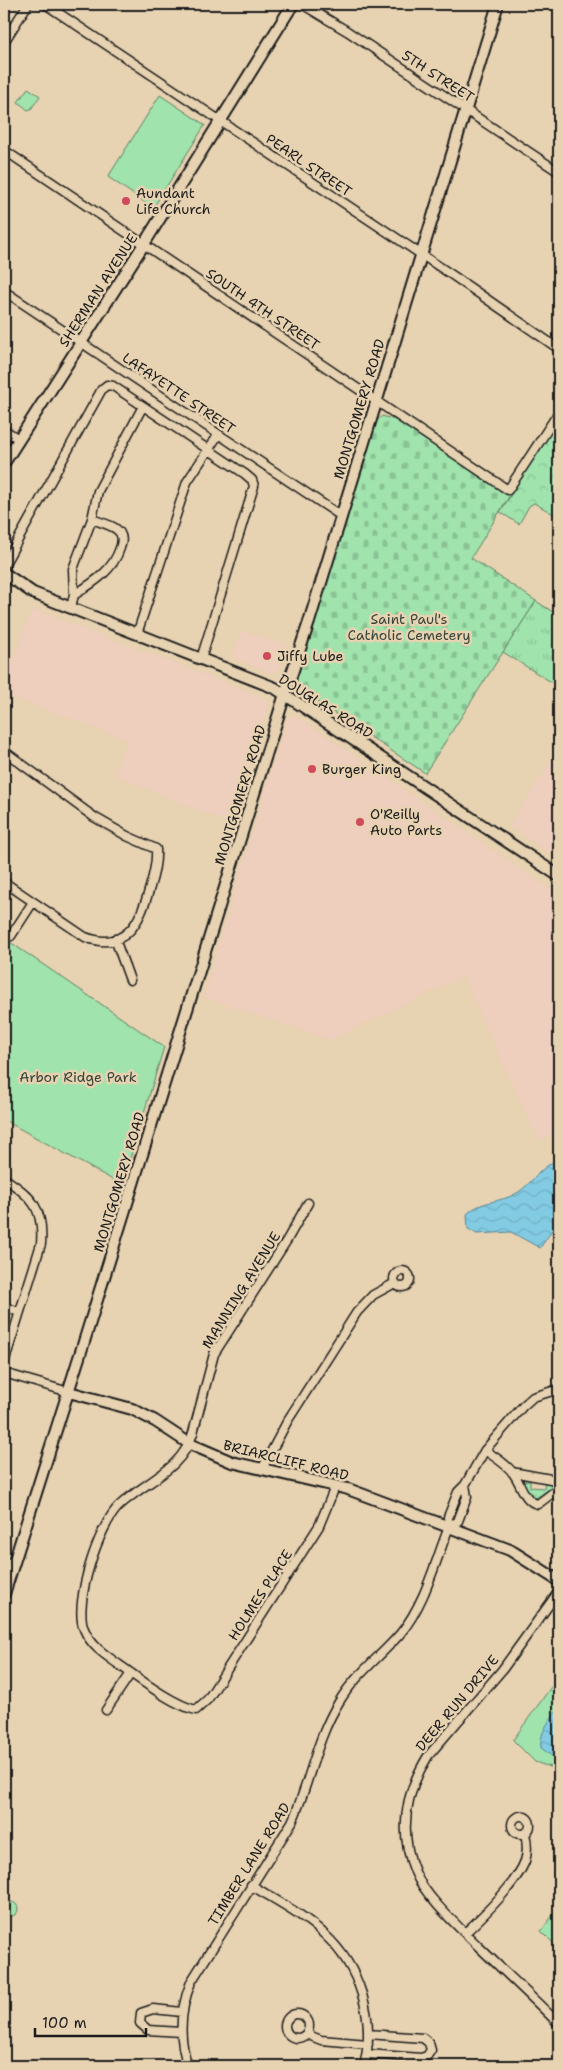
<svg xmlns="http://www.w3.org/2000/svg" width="563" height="2070" viewBox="0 0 563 2070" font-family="'Shantell Sans',sans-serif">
<defs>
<pattern id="grass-tufts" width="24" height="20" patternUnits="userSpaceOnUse" patternTransform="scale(1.25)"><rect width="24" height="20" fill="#a0e3ad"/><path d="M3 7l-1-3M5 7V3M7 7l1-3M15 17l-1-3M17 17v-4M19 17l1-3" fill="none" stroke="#89c294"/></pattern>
<pattern id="forest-crowns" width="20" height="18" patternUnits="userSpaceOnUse" patternTransform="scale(1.25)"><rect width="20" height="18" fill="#a0e3ad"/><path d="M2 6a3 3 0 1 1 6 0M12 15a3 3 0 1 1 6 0" fill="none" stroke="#89c294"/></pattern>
<pattern id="cemetery-stones" width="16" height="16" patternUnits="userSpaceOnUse" patternTransform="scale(1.25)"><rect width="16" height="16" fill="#a0e3ad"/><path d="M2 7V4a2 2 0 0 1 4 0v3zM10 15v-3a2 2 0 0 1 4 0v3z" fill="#89c294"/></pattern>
<pattern id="water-waves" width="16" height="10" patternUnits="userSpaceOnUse" patternTransform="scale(1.25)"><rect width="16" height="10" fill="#82cbe3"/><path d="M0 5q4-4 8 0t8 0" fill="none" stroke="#70aec2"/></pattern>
</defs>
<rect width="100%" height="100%" fill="#e7d2b1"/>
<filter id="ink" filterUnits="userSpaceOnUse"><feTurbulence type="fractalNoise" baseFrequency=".02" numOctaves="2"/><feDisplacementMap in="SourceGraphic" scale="10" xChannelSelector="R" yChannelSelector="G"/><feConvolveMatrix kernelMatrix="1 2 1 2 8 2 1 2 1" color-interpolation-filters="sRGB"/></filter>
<g filter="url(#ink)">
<path fill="#eecebc" d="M32,609l233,89 4,6 -38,120 -117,-49 13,-35 -123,-46v-7z
M241,630l46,15 -8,25 -8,3 -39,-15z
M290,716h6l263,179v239l-21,5 -75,-162 -133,63 -127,-43 83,-276z
M559,749v110l-50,-33z"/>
<path fill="url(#grass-tufts)" stroke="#5e8064" d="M536,601l23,15v71l-56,-35z
M525,1481h5v6l14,1 1,-6 5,1 2,4 -16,11c-8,0 -10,-8 -14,-14z
M4 1909a7 7 0 1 1 14 0a7 7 0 1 1-14 0Z"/>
<path fill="url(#forest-crowns)" stroke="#5e8064" d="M559,419v98l-25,-14 -5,3 -10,18 -19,-12z"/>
<path fill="url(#cemetery-stones)" stroke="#5e8064" d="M382,416l13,4 115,75 -39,63 65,43 -111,172 -121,-80 -7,-9v-8l76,-252z"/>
<path fill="#a0e3ad" stroke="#5e8064" d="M28,88l12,8 -9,13 -3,1 -10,-8z
M160,95l45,30 -52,83 -45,-31z
M4,938l160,109 -42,138 -118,-65v-66l4,-4c1,-12 3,-23 -4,-34z
M559,1676v94l-24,-8 -22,-22z
M559,1907v42l-18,-18z"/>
<path fill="url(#water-waves)" stroke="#598593" d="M559,1160v60l-19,28 -29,-16 -34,2 -9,-5 -1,-15c13,-14 34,-11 50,-21 15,-9 24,-28 42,-33z
M559,1708v50l-7,-2 -11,-8c-2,-16 9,-28 18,-40z"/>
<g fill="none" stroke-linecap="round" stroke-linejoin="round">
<defs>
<path id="minor" d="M45,4l407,271 107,74
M302,4l45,27 212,141
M4,42l24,-38
M4,150l504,340 51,-78
M4,291l337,225
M4,430l15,9
M4,565l98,-176 5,-4 6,1 132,88 7,6 2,6 -53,173
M74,595c19,-12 39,-24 46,-47 2,-5 3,-10 0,-15 -5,-8 -19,-10 -28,-14
M71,607l3,-12 -1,-26 19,-50 6,-28 45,-85
M137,634l50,-152 31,-47
M4,751l90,66 33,19 29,13c1,13 -2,25 -6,38 -9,33 -23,66 -65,50l-81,-55
M11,936l22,-34
M115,939l15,41
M4,1178c28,19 40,30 37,66l-37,119
M308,1203l-21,37 -73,114 -21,79c-11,37 -47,48 -74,73 -20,19 -46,97 -35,123 7,17 20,25 34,35 20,14 55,41 78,46l12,-11 111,-173 16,-39
M394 1279a8 8 0 1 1 16 0a8 8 0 1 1-16 0Z
M4,1307l15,5
M4,1373l65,19
M485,1450c9,7 22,14 28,23 8,10 11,29 25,31l21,-16
M262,1469l26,-49 69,-108 16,-17 22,-12
M512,1472l44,8 3,3
M449,1527l9,-6 9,-24 -2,-12
M4,1567l11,-8
M559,1591l-57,79 -74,86c-23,37 -30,75 -13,116 10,25 45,56 64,75 27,26 54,51 80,77
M106,1710l25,-37
M512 1825a9 9 0 1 1 18 0a9 9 0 1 1-18 0Z
M251,1885c24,15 52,29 73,49 36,33 52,84 40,132
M465,1933c18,-17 52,-50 60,-72 3,-9 2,-19 0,-28
M285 2026a12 12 0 1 1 24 0a12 12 0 1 1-24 0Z
M181,2032l-33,-2 -8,-7 1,-10 12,-4 29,3
M306,2034l15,6 47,4
M367,2054l54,4 6,-2 4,-6 -2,-7 -6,-5 -55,-4
M188,2066c-10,-28 -8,-56 3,-84l101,-160c18,-40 24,-83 47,-120 16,-27 41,-45 61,-68 25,-30 35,-72 49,-107l-1,-10 10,-25 7,-7 20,-35 38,-44 10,-9 26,-8"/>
<path id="tertiary" d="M4,463l140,-219 149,-240
M4,573l29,20 242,95 284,188
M69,1392l63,17 23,12 35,23 42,18 116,27 101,38 61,23 49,31
M4,1594l79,-249 202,-651 24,-72 189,-618"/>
</defs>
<use href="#minor" stroke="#1c1c1c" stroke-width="11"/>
<use href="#tertiary" stroke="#1c1c1c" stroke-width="14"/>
<use href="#minor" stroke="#e7d2b1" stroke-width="8"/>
<use href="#tertiary" stroke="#e7d2b1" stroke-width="10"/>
</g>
</g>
<g fill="#d1495b" stroke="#e7d2b1" stroke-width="2">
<circle cx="126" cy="201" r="5"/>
<circle cx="267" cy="656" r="5"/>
<circle cx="312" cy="769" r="5"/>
<circle cx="360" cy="822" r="5"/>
</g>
<g text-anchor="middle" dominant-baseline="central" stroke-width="5" stroke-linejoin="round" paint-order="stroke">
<g font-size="14" fill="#1c1c1c" stroke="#e7d2b1">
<text transform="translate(438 76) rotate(33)">5TH STREET</text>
<text transform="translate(309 165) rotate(34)">PEARL STREET</text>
<text transform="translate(98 290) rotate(-57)">SHERMAN AVENUE</text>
<text transform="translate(263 309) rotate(34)">SOUTH 4TH STREET</text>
<text transform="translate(179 393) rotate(34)">LAFAYETTE STREET</text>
<text transform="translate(359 409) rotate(-73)">MONTGOMERY ROAD</text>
<text transform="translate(326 706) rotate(32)">DOUGLAS ROAD</text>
<text transform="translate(240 795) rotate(-73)">MONTGOMERY ROAD</text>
<text transform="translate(119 1182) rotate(-73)">MONTGOMERY ROAD</text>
<text transform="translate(241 1290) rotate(-58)">MANNING AVENUE</text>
<text transform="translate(286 1460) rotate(14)">BRIARCLIFF ROAD</text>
<text transform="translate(260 1595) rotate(-57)">HOLMES PLACE</text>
<text transform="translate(457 1703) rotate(-50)">DEER RUN DRIVE</text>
<text transform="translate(249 1864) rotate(-58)">TIMBER LANE ROAD</text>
</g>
<g font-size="14" fill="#1c1c1c" stroke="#e7d2b1" text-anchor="start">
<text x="136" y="193">Aundant<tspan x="136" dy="16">Life Church</tspan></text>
<text x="277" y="656">Jiffy Lube</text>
<text x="322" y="769">Burger King</text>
<text x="370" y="814">O'Reilly<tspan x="370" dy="16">Auto Parts</tspan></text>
</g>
<g font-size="14" fill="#364439" stroke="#e7d2b1">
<text x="409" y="619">Saint Paul's<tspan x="409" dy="16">Catholic Cemetery</tspan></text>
<text x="78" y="1077">Arbor Ridge Park</text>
</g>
</g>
<rect width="563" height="2070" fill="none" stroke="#e7d2b1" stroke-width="20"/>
<rect x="10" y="10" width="543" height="2050" fill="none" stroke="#1c1c1c" stroke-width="2" filter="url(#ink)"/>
<path d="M35 2028v8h111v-8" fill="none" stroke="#1c1c1c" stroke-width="2.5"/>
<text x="42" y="2028" font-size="15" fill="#1c1c1c" stroke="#e7d2b1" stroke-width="4" paint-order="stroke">100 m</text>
</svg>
